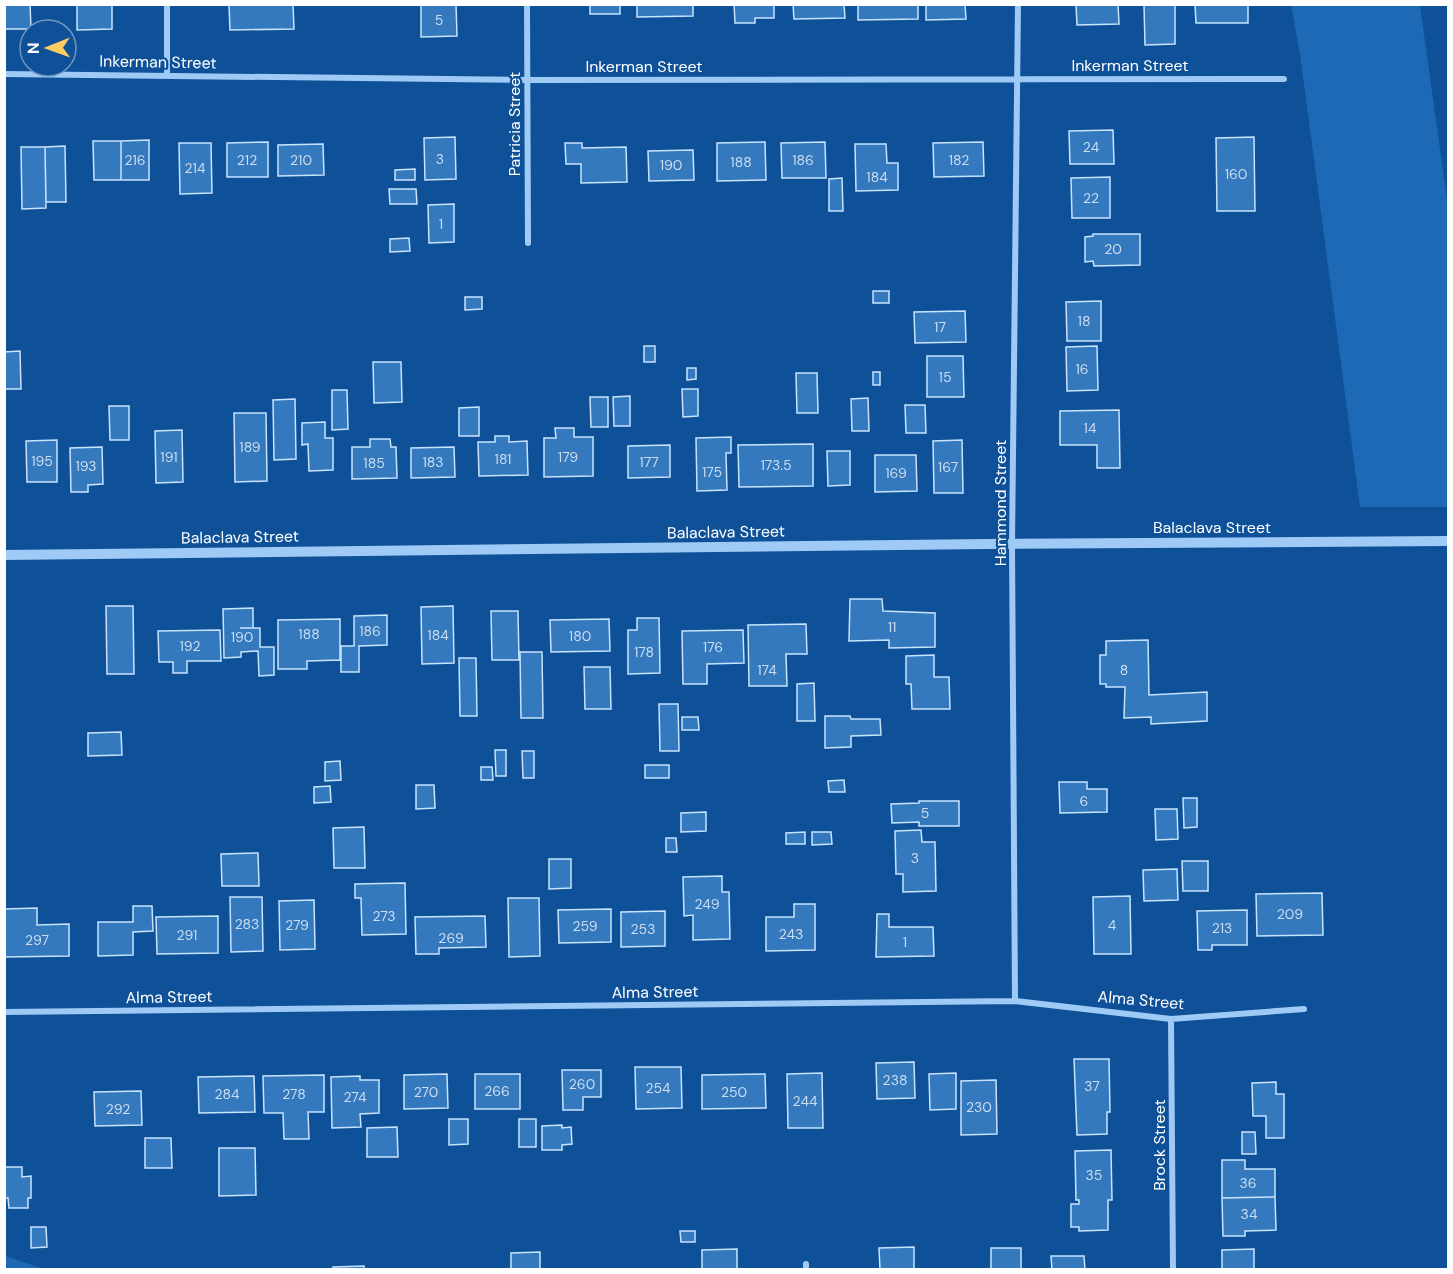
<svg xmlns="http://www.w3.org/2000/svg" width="1453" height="1274" viewBox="0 0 1453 1274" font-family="'DM Sans',sans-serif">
<rect width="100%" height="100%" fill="#0f5198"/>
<path fill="#1d69b5" d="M1291,5h129l28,202v300h-88l-60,-453z
M4,1256h1l39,13h-39z"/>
<path fill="#3478be" stroke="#c8e3fe" stroke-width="1.5" d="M4,4h26l1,25h-27z
M77,4h35v25l-35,1z
M229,4h64l1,25 -64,1z
M421,4h35l1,32 -36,1z
M590,4h30v10h-30z
M637,4h56v12l-56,1z
M734,4h40v14h-19v5h-20z
M793,4h51l1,14 -51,1z
M858,4h60v15l-60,1z
M926,4h39l1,15 -40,1z
M1076,4h42l1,20 -42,1z
M1195,4h53v19h-52z
M1144,5h31v39l-30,1z
M1113,130l1,34h-44l-1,-33z
M455,137l1,42 -31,1 -1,-42z
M1254,137l1,74h-38l-1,-73z
M149,140v40h-28v-39z
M93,141h28v39h-27z
M268,142v35h-41v-34z
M765,142l1,38 -49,1v-38z
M825,142l1,36h-44l-1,-35z
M983,142l1,34 -50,1 -1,-34z
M179,143h32l1,50 -32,1z
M565,143h17v5l44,-1 1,35 -46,1v-19h-15z
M323,144l1,31 -46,1v-31z
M855,144h31l1,19h11v27l-42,1z
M65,146l1,56h-20l-1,-55z
M21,147h24l1,61 -24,1z
M693,150l1,30 -45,1 -1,-30z
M415,169v11h-20v-10z
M1110,177v41h-38l-1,-40z
M842,178l1,33h-14v-32z
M389,189h27l1,15h-27z
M454,204v38l-25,1 -1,-38z
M1093,234h47v31l-46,1 -1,-5 -8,1v-25l8,-1z
M409,238l1,13 -20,1v-13z
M873,291h16v12h-16z
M465,297h17v12l-17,1z
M1101,301v40h-34l-1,-39z
M965,311l1,31 -51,1 -1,-31z
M644,346h11v16h-11z
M1097,346l1,44 -31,1 -1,-44z
M20,351l1,38h-17v-37z
M927,356h36l1,41h-37z
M373,362h28l1,40 -28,1z
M687,368h9v11l-9,1z
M873,372h7v13h-7z
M796,373h21l1,40h-21z
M682,389h16v27l-15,1z
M332,390h15l1,39 -16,1z
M630,396v30h-16l-1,-29z
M590,397h18v30h-17z
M868,398l1,33h-17l-1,-32z
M295,399l1,60 -22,1 -1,-60z
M905,405h20l1,28h-20z
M109,406h20v34h-19z
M479,407v29h-20v-28z
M1119,410l1,58h-23v-23h-37v-34z
M234,413h32l1,68 -32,1z
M325,422v16h8v32l-24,1 -1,-27 -6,1v-22z
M555,428h19v9h19v39l-49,1v-39h12z
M182,430l1,52 -27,1 -1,-52z
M495,436h14v6l18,-1 1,34 -49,1 -1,-34h17z
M731,437v16h-5l1,37 -30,1 -1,-53z
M370,439h20l1,8h5l1,31 -45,1v-32h18z
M57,440v42h-30l-1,-41z
M962,440l1,53h-29l-1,-52z
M813,444v42l-74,1 -1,-42z
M670,445v32l-42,1v-32z
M102,447l1,37 -15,1v7h-17l-1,-44z
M454,447l1,30 -44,1v-30z
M827,451h23v34l-22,1z
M875,455h41l1,36 -42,1z
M850,599h32l1,12 52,2v34l-46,1v-8l-40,1z
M106,606h27l1,68h-27z
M453,606l1,57 -32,1 -1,-57z
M253,608v20h-13h20v19h14v28l-15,1 -1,-25 -17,1v5l-17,1 -1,-49z
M491,611h27l1,49h-27z
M387,615v30l-28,1v26h-18v-26h13v-30z
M637,618h22l1,55 -32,1v-44h9z
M340,619v41l-33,1v8h-29v-49z
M609,619l1,32 -59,1 -1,-32z
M806,624l1,30h-21l1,32h-38l-1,-61z
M220,630l1,31h-34v12h-14v-11h-14l-1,-31z
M743,630l1,33 -37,1v20h-24l-1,-53z
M1148,640l1,55 58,-3v29l-56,3v-7l-27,1 1,-31h-19v-3h-6v-29h6v-14z
M520,652h22l1,66h-22z
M934,655v22h15l1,32h-38l-1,-25h-5v-28z
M459,658h17l1,58h-17z
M584,667h26l1,42h-26z
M814,683l1,38h-18v-37z
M659,704h19l1,47h-19z
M825,716h25l1,3h29l1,16 -30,1v11l-26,1z
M682,717h16l1,13h-17z
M121,732l1,23 -34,1v-23z
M495,750h11v26h-10z
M522,751h12v27h-11z
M340,761l1,19 -16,1v-19z
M645,765h24v13h-24z
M481,767h11l1,13h-12z
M844,780l1,12h-16l-1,-11z
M1059,782h28v7h20v23l-47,1z
M416,785h18l1,23 -19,1z
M330,786l1,16 -17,1v-16z
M1183,798h14v29l-13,1z
M919,801h40v25h-40v-4l-27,1 -1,-19 28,-1z
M1155,809h22l1,30 -22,1z
M706,812v19l-25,1v-19z
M364,827l1,41h-31l-1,-40z
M921,830l1,12h13l1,49 -33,1v-18h-7l-1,-43z
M805,832v12h-19v-11z
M812,832h19l1,12 -20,1z
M666,838h10l1,14h-11z
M258,853l1,33h-37l-1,-32z
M549,859h22v29l-22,1z
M1182,861h26v30h-25z
M1177,869l1,31 -34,1 -1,-31z
M722,876v16h7l1,47 -37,1v-25l-9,1 -1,-39z
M405,883l1,51 -44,1 -1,-37h-6v-14z
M1322,893l1,42 -66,1 -1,-42z
M1130,896l1,58h-37l-1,-57z
M230,897h32l1,54 -32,1z
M508,898h31l1,58 -31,1z
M314,900l1,49 -35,1 -1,-49z
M794,904h21v46l-49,1v-34h28z
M133,906h19l1,25 -20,1v23l-35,1v-34h35z
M37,908v17l32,-1v32l-65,1v-48z
M611,909v33l-52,1 -1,-33z
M1247,910v35h-35v5h-14l-1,-39z
M665,911v35l-44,1v-35z
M877,914h12v13h44l1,29 -58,1z
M218,916v37l-61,1 -1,-37z
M485,916l1,31 -47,1v6h-23l-1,-37z
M1074,1059h35l1,53h-3v22l-30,1z
M914,1062l1,36 -38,1 -1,-36z
M635,1067h46l1,41 -46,1z
M562,1070h39v27h-18v13h-20z
M822,1073l1,55h-35l-1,-54z
M956,1073v36l-26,1 -1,-36z
M447,1074l1,34 -44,1v-34z
M475,1074h45v35h-45z
M765,1074l1,34 -64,1v-34z
M324,1075v37h-16l1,27h-25l-1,-26h-19l-1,-37z
M254,1076l1,36 -56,1 -1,-36z
M360,1076v4h19v33l-19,1 1,13 -29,1 -1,-51z
M996,1080l1,54 -36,1v-54z
M1276,1082v12h8v44h-18v-22h-13l-1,-33z
M141,1091l1,34 -47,1 -1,-34z
M449,1119h19v25l-19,1z
M519,1119h17v28h-17z
M562,1125v3l9,-1 1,17 -10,1v5h-20v-24z
M397,1127l1,30h-31v-29z
M1242,1132h13l1,22h-14z
M145,1138h26l1,30h-27z
M219,1148h36l1,47 -37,1z
M1111,1150l1,50h-4v30l-29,1v-4h-8v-23h8v-4h-3l-1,-49z
M1222,1160h23v9h30v28l-53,1z
M5,1167h17v10l9,-1v22h-3v10h-19l-1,-10h-4z
M1275,1197l1,33 -31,1v5h-22l-1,-38z
M31,1227h15l1,20 -16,1z
M680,1231h15v11h-14z
M914,1247v23h-34l-1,-22z
M991,1248h30v22h-30z
M737,1249v21h-35v-20z
M1254,1249v21h-32v-20z
M540,1252v18h-29v-17z
M1051,1256h33l1,14h-33z
M364,1266v4h-31v-3z"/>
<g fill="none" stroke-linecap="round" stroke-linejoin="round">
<path stroke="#9fcaf5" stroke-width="6" d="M167,4v71
M527,4l1,239
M4,74l523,6 757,-1
M1015,1001l-3,-457 6,-540
M4,1012l1011,-11 156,18 133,-10
M1171,1019l2,251
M806,1264v6"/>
<path stroke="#9fcaf5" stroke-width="10" d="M4,555l984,-11 460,-3"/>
</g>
<g text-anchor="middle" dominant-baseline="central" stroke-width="4.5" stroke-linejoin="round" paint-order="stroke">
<g font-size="14" fill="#ccddef">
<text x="439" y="20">5</text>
<text x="1091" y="147">24</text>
<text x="440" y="159">3</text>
<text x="135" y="160">216</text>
<text x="247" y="160">212</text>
<text x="301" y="160">210</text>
<text x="803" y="160">186</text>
<text x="959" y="160">182</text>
<text x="741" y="162">188</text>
<text x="671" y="165">190</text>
<text x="195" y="168">214</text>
<text x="1236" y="174">160</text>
<text x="877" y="177">184</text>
<text x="1091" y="198">22</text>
<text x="441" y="224">1</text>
<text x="1113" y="249">20</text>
<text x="1084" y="321">18</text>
<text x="940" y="327">17</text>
<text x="1082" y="369">16</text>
<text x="945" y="377">15</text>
<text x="1090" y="428">14</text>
<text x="250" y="447">189</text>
<text x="169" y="457">191</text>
<text x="568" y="457">179</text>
<text x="503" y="459">181</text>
<text x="42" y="461">195</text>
<text x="433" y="462">183</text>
<text x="649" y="462">177</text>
<text x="374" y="463">185</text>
<text x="776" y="465">173.5</text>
<text x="86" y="466">193</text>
<text x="948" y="467">167</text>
<text x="712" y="472">175</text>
<text x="896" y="473">169</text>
<text x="892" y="627">11</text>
<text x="370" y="631">186</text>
<text x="309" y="634">188</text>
<text x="438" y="635">184</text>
<text x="580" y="636">180</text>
<text x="242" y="637">190</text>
<text x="190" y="646">192</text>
<text x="713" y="647">176</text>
<text x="644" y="652">178</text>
<text x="767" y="670">174</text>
<text x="1124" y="670">8</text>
<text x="1084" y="801">6</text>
<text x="925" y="813">5</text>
<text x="915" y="858">3</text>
<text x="707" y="904">249</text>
<text x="1290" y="914">209</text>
<text x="384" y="916">273</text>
<text x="247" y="924">283</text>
<text x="297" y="925">279</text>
<text x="1112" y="925">4</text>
<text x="585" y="926">259</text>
<text x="1222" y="928">213</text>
<text x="643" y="929">253</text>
<text x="791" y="934">243</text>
<text x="187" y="935">291</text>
<text x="451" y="938">269</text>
<text x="37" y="940">297</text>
<text x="905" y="942">1</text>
<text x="895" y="1080">238</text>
<text x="582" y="1084">260</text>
<text x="1092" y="1086">37</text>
<text x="658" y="1088">254</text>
<text x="497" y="1091">266</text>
<text x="426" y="1092">270</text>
<text x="734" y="1092">250</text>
<text x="227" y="1094">284</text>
<text x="294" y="1094">278</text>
<text x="355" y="1097">274</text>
<text x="805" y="1101">244</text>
<text x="979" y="1107">230</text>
<text x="118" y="1109">292</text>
<text x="1094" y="1175">35</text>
<text x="1248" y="1183">36</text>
<text x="1249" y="1214">34</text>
</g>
<g font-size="16" fill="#fff" stroke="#0f5198">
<text transform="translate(158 62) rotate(1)">Inkerman Street</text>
<text x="1130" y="65">Inkerman Street</text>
<text x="644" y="66">Inkerman Street</text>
<text transform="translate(514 124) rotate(-90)">Patricia Street</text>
<text transform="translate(1000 503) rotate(-90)">Hammond Street</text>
<text x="1212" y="527">Balaclava Street</text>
<text transform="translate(726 532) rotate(-1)">Balaclava Street</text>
<text transform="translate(240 537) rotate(-1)">Balaclava Street</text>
<text transform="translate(655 992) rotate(-1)">Alma Street</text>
<text transform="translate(169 997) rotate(-1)">Alma Street</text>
<text transform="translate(1141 1000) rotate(5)">Alma Street</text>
<text transform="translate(1159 1145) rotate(-90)">Brock Street</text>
</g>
</g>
<rect width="1453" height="1274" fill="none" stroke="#ffffff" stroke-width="12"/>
<g transform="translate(48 48) rotate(269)"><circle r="28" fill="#0f5198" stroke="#6f97c1" stroke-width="1.5"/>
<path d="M0-4.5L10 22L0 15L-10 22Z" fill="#ffcb63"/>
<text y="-9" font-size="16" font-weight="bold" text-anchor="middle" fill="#ffffff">N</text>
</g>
</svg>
